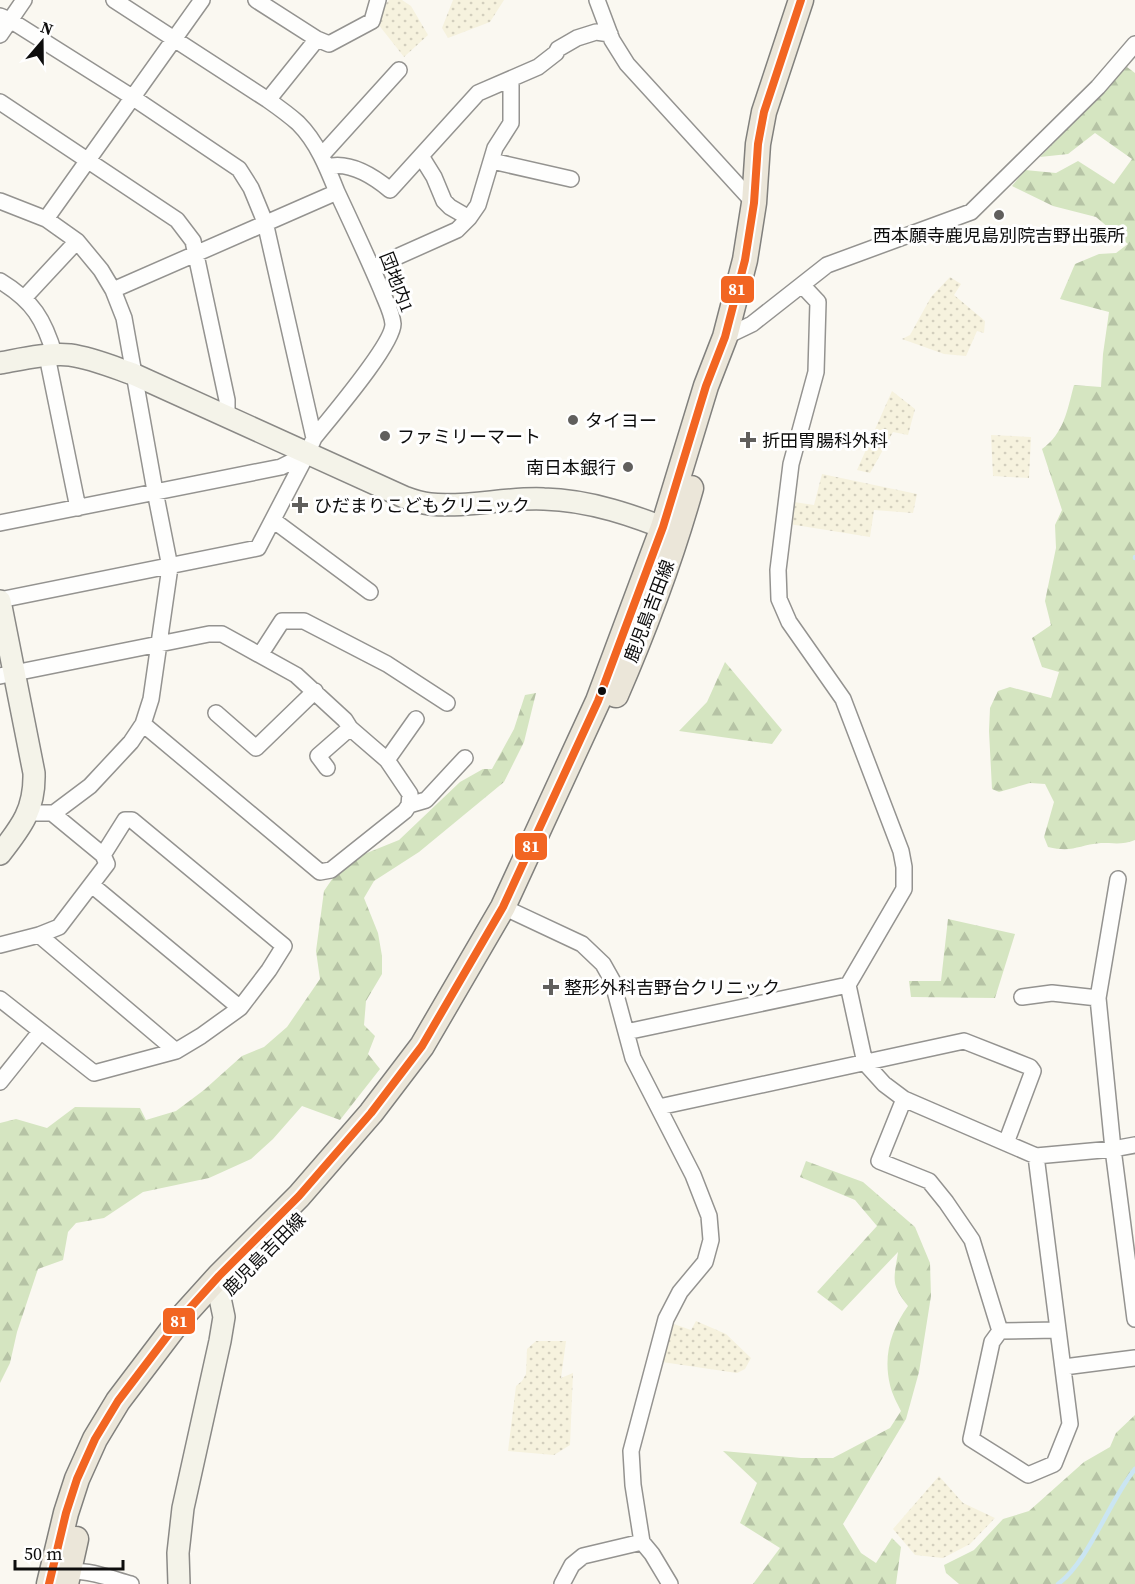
<svg xmlns="http://www.w3.org/2000/svg" width="1135" height="1584" viewBox="0 0 1135 1584" font-family="'Source Serif 4','Noto Sans JP',serif">
<defs>
<pattern id="farmland-dots" width="8" height="8" patternUnits="userSpaceOnUse" patternTransform="scale(1.5)"><rect width="8" height="8" fill="#f6f2de"/><path d="M2 2h.1M6 6h.1" fill="none" stroke="#d2cebd" stroke-width="1.8" stroke-linecap="round"/></pattern>
<pattern id="forest-firs" width="22" height="20" patternUnits="userSpaceOnUse" patternTransform="scale(1.5)"><rect width="22" height="20" fill="#d5e5c1"/><path d="M5 1l3.5 6h-7zM16 11l3.5 6h-7z" fill="#b6c3a5"/></pattern>
</defs>
<rect width="100%" height="100%" fill="#faf8f1"/>
<path fill="url(#farmland-dots)" d="M389,0h13l9,6 17,29 -24,22 -26,-33 5,-16z
M453,0h51l-14,22 -42,16 -6,-10z
M950,277l11,7 -7,11 31,26 -1,12 -7,-2 -11,25 -22,-2 -42,-15 8,-4 21,-38z
M892,391l23,18 -7,26 -15,-3 -23,41 -13,-3z
M991,435l40,2 -2,41 -36,-2z
M822,474l95,20 -4,19 -39,-3 -4,27 -81,-13 5,-22 20,3z
M696,1321l30,13 25,24 -6,11 -8,4 -75,-11 6,-40 23,8z
M536,1341h30l-5,37 12,-5 -3,72 -16,10 -46,-4 8,-65 6,-5 4,-7 1,-25z
M939,1476l24,27 32,15 -25,26 -27,14 -28,-3 -22,-26z"/>
<path fill="url(#forest-firs)" d="M1127,67l8,6v767c-12,5 -21,3 -34,3 -23,2 -28,10 -53,4l-4,-10 10,-35 -9,-18 -15,-1 -31,9 -7,-3 -3,-58 1,-23 8,-17 12,-4 41,11 8,-26 -17,-5 -10,-29 19,-13 -6,-24 11,-53 -1,-23 7,-15 -20,-61c22,-16 25,-38 32,-64l27,2 2,-33 6,-42 -49,-13 15,-35 24,-10 17,-1 12,-9 -32,-27 -43,-11 -41,-20 13,-16 31,3 22,-12 36,23 18,-25 -37,-26 -27,21 -28,3z
M725,662l57,68 -10,14 -93,-13 28,-29z
M536,693l-12,49 -20,40 -85,70 -45,29 -10,17 14,35 4,23v18l-16,27 -2,24 11,11 -7,18 12,15 -40,51 -38,-14 -29,33 -22,20 -42,19 -66,14 -39,26 -28,5 -8,9 -5,28 -25,9 -21,63 -7,31 -10,20v-260l16,-4 31,9 28,-21 65,1 6,12 30,-9 28,-21 38,-34 22,-9 23,-20 33,-48 -4,-28 8,-60 13,-19 15,-13 47,-19 61,-58 23,-13h9l22,-40 11,-34z
M948,919l67,15 -20,64 -84,-1 -2,-16h32z
M806,1161l57,21 52,45 15,36 1,33 -12,76 -13,47 -63,105 18,29 15,10 16,-25 9,9 -5,37h-143l27,-36 -40,-25 17,-40 -34,-32 78,7h32l57,-30 11,-17c-4,-8 -9,-17 -11,-26 -7,-30 1,-55 18,-79 -18,-23 -14,-26 -10,-54l-56,59 -25,-19 60,-66 -22,-26 -55,-23z
M1135,1415v169h-176l-13,-11 -2,-8 30,-15 29,-31 26,-8 55,-49 26,-15 6,-14z"/>
<g fill="none" stroke-linecap="round" stroke-linejoin="round">
<path stroke="#cae5f2" stroke-width="4.5" d="M1135,557v1
M1058,1584c31,-23 51,-83 77,-115"/>
<defs>
<path id="street" d="M114,0l154,100
M597,0l15,40 15,24 127,139
M0,16l10,4 122,77 107,72 12,19 14,34 49,216 -7,16 -49,94 -258,52
M0,35l24,-35
M317,39l12,5 43,-23 6,-21
M0,102l177,118 16,21 34,159v17
M322,155l77,-85
M421,156l13,21 10,24 6,6 19,11
M492,161l79,18
M327,167c22,-6 46,9 63,23l88,-97 60,-26 18,-14 2,-4 19,-11 19,-6 14,2
M0,201l46,18 31,22 24,29 12,20 11,28 31,173 15,76 -19,132 -8,25 -12,18 -41,44 -36,27h-26
M46,219l156,-219
M372,268l85,-38 12,-12 9,-13 17,-57 16,-25v-44
M0,281c33,20 44,38 55,75
M802,285l16,17 -2,70 -25,92 -13,106 1,29 10,23 54,77 58,152 3,16v22l-56,96 17,78 19,21 20,15 132,57 77,-7 22,-4
M113,290l224,-98c-10,-25 -20,-50 -39,-69 -9,-8 -20,-16 -30,-23l49,-61 -61,-39
M25,297l52,-56
M725,337l27,-13 75,-59 144,-53 127,-125 37,-43
M47,356l31,152
M314,438c15,-19 79,-93 79,-114 -1,-12 -8,-24 -12,-35 -14,-33 -29,-65 -44,-97
M273,520l97,72
M0,523l281,-56 26,-13
M260,655l22,-34h22l83,43 60,39
M0,676l209,-42h13l74,41 49,45 5,8 37,32 23,34 -1,11 -4,6 -74,59 -11,2 -177,-148
M216,713l40,35 59,-57
M387,760l29,-41
M327,768l-9,-12 32,-28
M409,805l17,-5 39,-42
M1118,879l-20,119 15,151 22,170
M93,886l147,122
M503,907l79,37 21,20 9,16 21,78 60,117 16,41 2,24 -6,22 -25,30 -14,27 -35,132 2,34 9,57 -59,14 -11,9 -10,19
M39,935l137,116
M0,945l39,-10 20,-8 48,-63 -4,-9 -51,-42
M1022,997l30,-4 46,5
M0,999l94,74 82,-22 25,-15 39,-28 29,-38 15,-24 -152,-126h-7l-22,35
M626,1032l222,-47
M0,1082l40,-50
M904,1099l-25,62 50,20 17,21 26,38 28,91 -8,11 -21,97 57,36 26,-11 16,-40 -34,-268
M659,1107l305,-66 66,26 3,4 -27,72
M1000,1331l58,-1
M1064,1367l71,-9
M642,1542l10,12 18,30
M61,1574c21,-8 50,5 70,10"/>
<path id="secondary" d="M0,363c22,-4 47,-10 70,-8 22,3 43,12 63,19l271,123c8,3 17,6 26,7 38,4 76,-7 114,-5 46,1 91,17 133,34
M0,601l34,172c1,36 -12,53 -34,81
M179,1584l-1,-31 5,-45 37,-167 4,-24 -4,-19"/>
<path id="primary" d="M616,695c29,-67 55,-136 75,-207
M49,1584l17,-71 11,-34 18,-40 23,-38 63,-83 38,-42 80,-80 72,-83 51,-67 81,-139 95,-206 65,-174 43,-141 19,-49 20,-77 9,-57 4,-59 6,-32 37,-112
M66,1584l10,-45"/>
</defs>
<use href="#street" stroke="#949390" stroke-width="18"/>
<use href="#secondary" stroke="#8a8986" stroke-width="24"/>
<use href="#primary" stroke="#81807d" stroke-width="27"/>
<use href="#street" stroke="#fefefd" stroke-width="15"/>
<use href="#secondary" stroke="#f4f3e9" stroke-width="21"/>
<use href="#primary" stroke="#ebe6d9" stroke-width="24"/>
<defs>
<path id="bus-1" d="M49,1584l17,-71 11,-34 18,-40 23,-38 63,-83 38,-42 80,-80 72,-83 51,-67 81,-139 95,-206 65,-174 43,-141 19,-49 20,-77 9,-57 4,-59 6,-32 37,-112"/>
</defs>
<use href="#bus-1" stroke="#fff" stroke-width="12"/>
<use href="#bus-1" stroke="#f26522" stroke-width="8"/>
</g>
<g fill="#605f5d" stroke="#fff" stroke-width="2">
<circle cx="999" cy="215" r="6"/>
<circle cx="573" cy="420" r="6"/>
<circle cx="385" cy="436" r="6"/>
<path d="M745 431h6v6h6v6h-6v6h-6v-6h-6v-6h6z"/>
<circle cx="628" cy="467" r="6"/>
<path d="M297 496h6v6h6v6h-6v6h-6v-6h-6v-6h6z"/>
<path d="M548 978h6v6h6v6h-6v6h-6v-6h-6v-6h6z"/>
</g>
<circle fill="#0d0d0d" stroke="#fff" stroke-width="2" cx="602" cy="691" r="5"/>
<g text-anchor="middle" dominant-baseline="central" stroke-width="6" stroke-linejoin="round" paint-order="stroke">
<g font-size="18" fill="#0d0d0d" stroke="#fff" text-anchor="start">
<text x="999" y="235" text-anchor="middle">西本願寺鹿児島別院吉野出張所</text>
<text x="585" y="420">タイヨー</text>
<text x="397" y="436">ファミリーマート</text>
<text x="762" y="440">折田胃腸科外科</text>
<text x="616" y="467" text-anchor="end">南日本銀行</text>
<text x="314" y="505">ひだまりこどもクリニック</text>
<text x="564" y="987">整形外科吉野台クリニック</text>
</g>
<g font-size="18" fill="#0d0d0d" stroke="#fff">
<text transform="translate(397 282) rotate(69)">団地内1</text>
<text transform="translate(649 611) rotate(-69)">鹿児島吉田線</text>
<text transform="translate(264 1254) rotate(-45)">鹿児島吉田線</text>
</g>
</g>
<g stroke="#fff" stroke-width="2">
<rect x="720" y="275" width="35" height="29" rx="6" fill="#f26522"/>
<rect x="514" y="832" width="34" height="29" rx="6" fill="#f26522"/>
<rect x="162" y="1307" width="34" height="28" rx="6" fill="#f26522"/>
</g>
<g font-size="16" text-anchor="middle" font-weight="bold" fill="#fff">
<text x="737" y="295">81</text>
<text x="531" y="852">81</text>
<text x="179" y="1327">81</text>
</g>
<g transform="translate(42 42) rotate(20)" stroke="#ffffff" stroke-width="4.5" paint-order="stroke">
<path d="M0-4.5L10 22L0 15L-10 22Z" fill="#0d0d0d"/>
<text y="-9" font-size="16" font-weight="bold" text-anchor="middle" fill="#0d0d0d">N</text>
</g>
<path d="M15 1560v9h108v-9" fill="none" stroke="#0d0d0d" stroke-width="3"/>
<text x="24" y="1560" font-size="18" fill="#0d0d0d" stroke="#ffffff" stroke-width="4.5" paint-order="stroke">50 m</text>
</svg>
